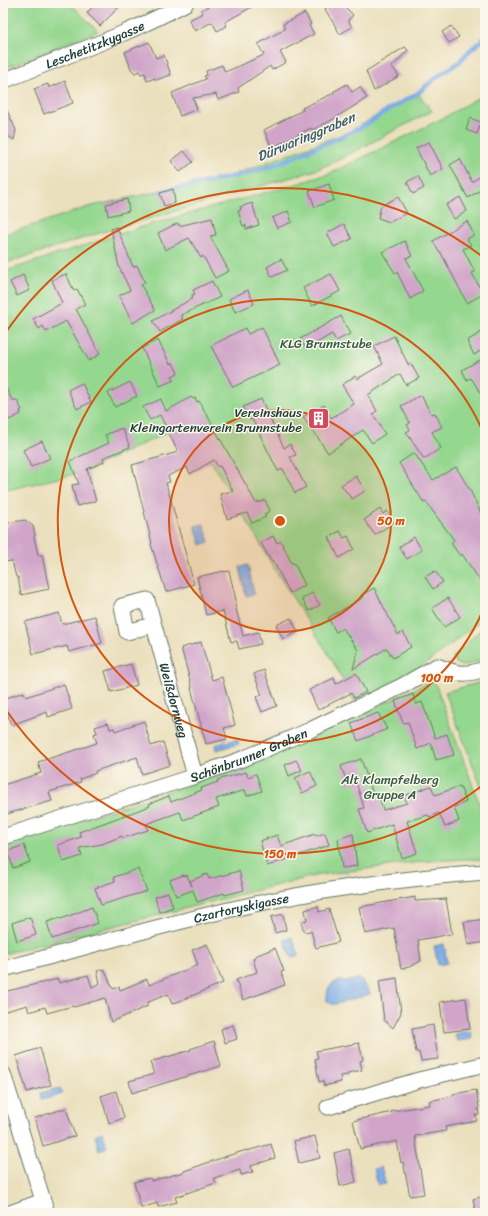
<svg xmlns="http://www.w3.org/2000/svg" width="488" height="1216" viewBox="0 0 488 1216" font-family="Sriracha,sans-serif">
<rect width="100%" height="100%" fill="#fbf7ec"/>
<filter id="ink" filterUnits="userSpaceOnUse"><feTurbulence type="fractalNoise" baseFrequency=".025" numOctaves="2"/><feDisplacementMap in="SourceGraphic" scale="8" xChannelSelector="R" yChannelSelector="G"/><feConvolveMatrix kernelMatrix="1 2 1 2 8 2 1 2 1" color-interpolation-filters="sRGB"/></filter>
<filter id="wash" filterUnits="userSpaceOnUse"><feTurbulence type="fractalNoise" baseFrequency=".012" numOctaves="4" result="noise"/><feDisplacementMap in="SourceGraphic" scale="16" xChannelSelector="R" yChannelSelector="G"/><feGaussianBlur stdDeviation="0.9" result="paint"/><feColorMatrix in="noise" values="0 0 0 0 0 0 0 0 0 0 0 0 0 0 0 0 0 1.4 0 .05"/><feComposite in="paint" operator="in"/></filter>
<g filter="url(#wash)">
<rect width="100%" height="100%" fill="#ebe0bd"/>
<path fill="#94d78f" stroke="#5a8a62" d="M3,3h67l28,28 -95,38z
M417,92l15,19 -96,50 -23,10 -217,63 -93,30v-29l85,-28 145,-32 118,-44z
M477,98l8,8v510l-9,9 -77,59 -43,20 -27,-49 -57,-90 -16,-29 -68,-113 -95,44v2l-22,6 -68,16v-219l138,-45 152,-42 38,-12 114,-56z
M485,625v35l-23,6 -6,-3 -3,-6z
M434,680l50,136 1,44 -19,-1 -37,2 -111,14 -315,79v-109l253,-82z
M485,681v116l-40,-105z"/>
<path fill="#7dace7" stroke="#4e748e" d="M204,524l5,18 -8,3 -6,-19z
M248,565l6,29 -8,2 -6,-29z
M238,739l1,5 -23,6 -1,-5z
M292,937l7,18 -8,3 -7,-18z
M444,944l3,19 -9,2 -4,-19z
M359,978l9,11 2,5 -34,10h-4l-5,-3c-1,-28 17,-16 32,-23z
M471,1031l1,8 -15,2 -2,-7z
M60,1088l2,6 -20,6 -1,-7z
M103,1132l4,15 -8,3 -4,-15z
M381,1167l5,17 -8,1 -4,-16z"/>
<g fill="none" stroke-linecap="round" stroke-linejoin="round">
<path stroke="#7dace7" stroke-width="4.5" d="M159,192l83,-17 33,-10 68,-29 24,-12 16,-11 35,-20 16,-14 25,-17 11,-12 15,-12"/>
</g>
<g id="blocks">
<path fill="#d0a5c9" d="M96,3h27l-23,23 -13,-13z
M214,3h45l-34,19 2,4 -10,5 -5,-9 -17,9 -6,-11 14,-7 -2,-3z
M332,3h9l12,12 -5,5 4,7 -12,7 -15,-25z
M305,13l6,11 -2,1 5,9 -34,18 6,10 -14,8 -2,-4 -32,22 1,4 -21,8 -2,-6 -23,4 4,11 -17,7 -8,-23 34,-14 -2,-3 3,-1 -1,-4 16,-6 3,7 39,-17 -6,-11 27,-15 -2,-5z
M451,26l8,11 -10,6 -7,-11z
M149,42l7,16 8,-3 7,20 -15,5 -1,-2 -8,3 -2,-8 -4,1 -2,-3 -4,2 -4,-4 -6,-17z
M405,47l3,3 -16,17 7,9 -25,15 -8,-20z
M65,81l8,22 -29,11 -10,-25 14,-5 1,4z
M347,84l5,8 8,-5 7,11 -37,23 -18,9 -1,-2 -39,20 -8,-18 39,-20 -1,-2 32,-15 -1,-1z
M3,102l13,28 -2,10 -11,-7z
M470,118l11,4 -4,12 -11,-4z
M429,142l14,27 -13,7 -14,-28z
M184,151l9,11 -13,10 -9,-11z
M460,159l12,23 13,-9v14l-17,11 -18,-33z
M418,176l6,12 -11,6 -6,-12z
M329,184l5,16 -19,7 -6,-16z
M173,189l2,14 -11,3 -4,-13z
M398,197l9,16 -17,9 -12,-4 3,-12z
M460,197l7,14 -13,8 -8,-14z
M127,199l2,12 -21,5 -2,-12z
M252,203l7,22 -13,4v-4l-3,1 -5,-15 3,-1 -1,-3z
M288,211l4,11 -15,6 -5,-10z
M212,218l4,17 -6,1 19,35 -14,7 -12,-22 -2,2 -12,-20 -24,12 -7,-17 20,-10 1,3z
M467,221l7,14 -7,4 4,6 -8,4 12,23 -3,1 11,21 -16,9 -27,-52 -1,1 -6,-11z
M344,224l8,15 -18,8 -7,-14z
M117,227l16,40 4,-2 8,18 -4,2 14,25 -22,13 -14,-27 11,-6 -11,-23 -8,-38z
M405,241l7,15 -6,2 17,33 -13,8 -13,-27 -2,1 -13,-21z
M281,259l6,11 -15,7 -5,-10z
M66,274l8,17 3,-2 8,15 -9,5 24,45 -11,7 -23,-40 -20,11 -3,-6 -4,3 -6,-10 29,-16 -10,-23z
M331,274l9,17 -28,15 -9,-18z
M23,275l7,15 -13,6 -7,-14z
M212,281l8,16 -39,18 2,4 -23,13 -7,-11 40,-23 -1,-3 3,-1 -2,-4z
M248,290l6,14 -19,8 -6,-13z
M341,316l9,18 -14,7 -4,-7 -26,15 -6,-10z
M262,327l18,38 -47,22 -22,-41 34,-18 3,6z
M485,330v18l-11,7 -7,-14z
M394,336l15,30 2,-2 8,14 -13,7 -6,-11 -32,21 9,16 -4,3 12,20 -13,9 -9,-13 -35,23 -14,-21h-1l-10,-15 21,-12 7,13 23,-14 -12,-19 13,-9 2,3 26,-15 -9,-18z
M158,340l12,24 3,-1 5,10 -6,3 2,4 -14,6 -18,-38z
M480,360l5,9v31l-14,-22 -4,2 -5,-10z
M3,382l9,18h5l5,10 -2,1 1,3 -14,7 -4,-9z
M130,382l7,14 -22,11 -7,-14z
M82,383l9,19 -14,7 -9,-19z
M421,395l10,19 4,-1 7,14 -10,5 9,16 -17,11 -18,-27 4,-2 -3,-5 3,-2 -9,-17z
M191,397l2,2 2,-1 2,4 2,-1 57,102 3,-2v2l6,-3 5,11 -6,3 2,3 -14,6 -5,-10 -20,6 -7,-25 13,-3 -13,-25 -2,1 -4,-7 -24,14 -3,-7 -19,9 2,6 -4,1 28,101 -28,8 -15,-48 1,-1 -20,-78 46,-13 -18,-37 -10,5 -7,-13 18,-8 5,12z
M261,399l23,49 6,-4 6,11 -6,2 16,30 -11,6 -12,-24 -5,2 -26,-52 -2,1 -7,-13z
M122,428l8,19 -27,11 1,4 -17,7 9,32 -19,5 -5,-21 7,-1 -9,-23 39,-18 -4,-8z
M42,441l8,17 -19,9 -8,-17z
M414,453l19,27 23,-13 14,23 15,32v66l-23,-34 -2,2 -9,-13 3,-3 -28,-38 -2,1 -25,-40z
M356,476l9,15 -13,8 -11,-14z
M380,509l3,5 4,-3 7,11 -19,13 -11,-15z
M25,520l8,6 2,9 -1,2 4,18h4l7,34 -28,6 -3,-18h-2l-4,-16 -9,1v-35l5,-1v-3z
M340,531l4,7 4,-2 6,13 -15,9 -10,-21z
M273,536l4,7 4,-2 11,23 2,-1 11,22 -15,8 -16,-30 -3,-2 -10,-18z
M414,537l8,13 -15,9 -8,-12z
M224,571v1l5,-1 8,33 -2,1 8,31 15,-4 3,12 -22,5 -2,-8 -6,1 -8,-31 -17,4 -9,-38z
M435,571l8,11 -10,7 -8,-12z
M374,588l24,47 5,-3 8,15 -18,11 -6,-10 -34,21 5,-19 -15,-22 -7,4 -8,-14 35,-20 -1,-3z
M312,593l8,12 -11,6 -7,-12z
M448,598l12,19 -16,10 -12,-19z
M59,613l3,11 33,-8 7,27 -33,9 -2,-6 -34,8 -8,-32z
M291,618l7,14 -15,7 -7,-14z
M201,642l11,38 10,-3 13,48 -11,3 3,11 -21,5 -15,-56h1l-11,-40z
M131,664l6,21 -26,7 -6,-21z
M264,670l13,36 -15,6 -6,-15 6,-2 -8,-21z
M356,673l10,19 -12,6 -3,-5 -33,17 -9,-20 25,-12 2,6z
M64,684l8,25 -24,8 -1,-5 -36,13 -8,-26 21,-7 2,5z
M413,694l3,10 6,-2 13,36 12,-4 7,21 -18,5 -5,-17 -14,6 -9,-27 -5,1 -8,-22z
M378,713l9,16 -29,12 -7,-18z
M144,721l7,25 12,-4 7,23 -28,9 -5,-17 -42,14 1,2 -16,6 1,3 -32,10 3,9 -49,14v-30l38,-12 -3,-11 59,-19 -3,-9 3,-1 -2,-6 13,-4 2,6 4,-1 1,3z
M361,759l12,35 2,-1 3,7 2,-1 3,11 24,-7 -3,-7 27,-10 4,9 25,-9 6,16 -12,5 5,14 -14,6 -6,-14 -10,4 -1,-2 -21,6 10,32 -15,5 -10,-34 -25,9 -8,-24 5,-1 -8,-26 -8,3 -7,-19z
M296,760l6,10 -13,6 -4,-11z
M310,771l7,15 -15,7 -7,-15z
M246,772l2,5 8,-3 6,17 -15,5 -2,-6 -29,9 3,8 -36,13 -3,-8 -34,12 2,6 -25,8 -1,-2 -20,8 -23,4 3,8 -19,6 -5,-17 23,-8 -2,-5 71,-26 -1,-2 20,-8 2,6 31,-12 -1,-2 17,-6 -1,-2z
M325,833l4,12 -62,21 -7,-25 17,-6 4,11 34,-12 1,2z
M353,834l4,32 -15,2 -4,-29z
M24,845l6,17 -17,6 -5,-17z
M138,869l9,22 -46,14 -6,-17 20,-7 -1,-4z
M239,871l5,19 -19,5 -1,-2 -27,9 -4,-12 -17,6 -6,-16 14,-5v1l3,-1 5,11 -2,-5 17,-7 2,5z
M168,892l5,15 -14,5 -4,-15z
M415,897v4l31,-2 6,35 -34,6 3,21 -12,6 -8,2 -7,-41 -29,6 -6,-27z
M318,906l1,6 10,-3 10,33 -23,6 -5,-17 -7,1 -3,-10 6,-2 -2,-10z
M92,907l6,16 -46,16 -5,-17 13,-4 1,1z
M283,914l3,16 -11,3 -4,-16z
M30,917l6,18 -19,6 -5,-18z
M485,919v23l-17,3 -4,-23z
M207,944l16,39 -51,21 -4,-10 -22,9 2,3 -37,16 -6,-24 -31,9 -1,-1 -26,7 -2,-6 -16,5 -2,-7 -21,6 -3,-10v-9l55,-13 1,4 29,-8 4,12 8,-4 -3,-12 7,-2 9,20 6,-2 1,3 27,-11 2,6 49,-20 -6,-15z
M275,948l9,23 -3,1 4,13 -42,15 -7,-20 21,-8 -4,-13 3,-1 -1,-2z
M397,978l4,35 -8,15 -9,-8 -5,-39z
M466,998l4,31 -26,3 -4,-30z
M233,1025l4,14 -12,4 -4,-14z
M433,1025l5,34 -17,2 -2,-9h-3l-4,-23z
M214,1041l7,25 -89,27 -3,-12 25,-7 -4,-12 41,-12 -1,-1z
M359,1043l4,17 -3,1 2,9 -14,3v2l-8,1 1,6 -17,4 -1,-5 -4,1 -4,-23 3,-1 -2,-7z
M40,1048l11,37 -24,7 -11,-36z
M476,1090l3,17 -1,1 1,7h-4l2,6 -32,6 1,4 -31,5 9,58 -14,2 -7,-34 -2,1 -4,-22 -37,8 -7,-28 39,-9v-1l38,-6 -1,-4 24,-5v-2z
M116,1091l8,27 -15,5 -8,-27z
M66,1108l9,28 -32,10 -8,-28z
M315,1136l5,22 -21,5 -5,-22z
M271,1144l4,14 -24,8 2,6 -12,3 -1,-5 -26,8 2,5 -41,14 2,5 -19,5 -1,-4 -16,5 -7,-26 16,-4 1,3 33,-9v-1l43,-15 20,-6v1z
M349,1149l7,33 -16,4 -6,-33z
M485,1196v17h-9l-3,-14z"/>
</g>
</g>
<g filter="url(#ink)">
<use href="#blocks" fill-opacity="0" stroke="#667664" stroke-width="1"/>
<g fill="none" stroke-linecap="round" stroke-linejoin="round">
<defs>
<g id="minor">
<path id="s1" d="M3,81c61,-25 125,-46 183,-78"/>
<path id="s2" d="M153,625l-26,7 -5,-26 25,-6 48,176"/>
<path id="s3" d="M3,837l192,-61 50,-18 63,-27 94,-45 35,-20c21,8 26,10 48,3"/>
<path id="s4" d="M3,969c84,-22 167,-47 252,-65 75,-16 153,-26 230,-32"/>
<path d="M3,1074l44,139"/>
<path d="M328,1107l91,-27 66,-16"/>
<path d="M10,1213l33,-12"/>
</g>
</defs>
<use href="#minor" stroke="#667664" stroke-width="17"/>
<use href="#minor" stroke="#fff" stroke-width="15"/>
</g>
</g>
<circle cx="280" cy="521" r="111" fill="#d45610" fill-opacity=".12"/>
<g fill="none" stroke="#d45610" stroke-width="2">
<circle cx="280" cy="521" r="111"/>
<path d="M484 608A222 222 0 1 1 484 434"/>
<path d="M483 785A333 333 0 0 1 4 707M4 335A333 333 0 0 1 483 257"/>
</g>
<defs>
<symbol id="building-square" viewBox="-11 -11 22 22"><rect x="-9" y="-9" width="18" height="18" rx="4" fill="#d1495b" stroke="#fbf7ec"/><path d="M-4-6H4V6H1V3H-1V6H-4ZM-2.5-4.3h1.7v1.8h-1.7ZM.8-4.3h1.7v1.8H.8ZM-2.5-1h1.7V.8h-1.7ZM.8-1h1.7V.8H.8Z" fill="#fff"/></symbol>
</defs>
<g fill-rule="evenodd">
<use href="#building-square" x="306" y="406" width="25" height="25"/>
</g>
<g text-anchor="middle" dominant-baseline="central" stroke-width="3" stroke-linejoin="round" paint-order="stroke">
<g font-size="13" fill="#1f3d34" stroke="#fbf7ec">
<text stroke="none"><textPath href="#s1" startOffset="99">Leschetitzkygasse</textPath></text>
<text stroke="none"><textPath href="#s2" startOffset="183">Weißdornweg</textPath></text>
<text stroke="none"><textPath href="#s3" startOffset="259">Schönbrunner Graben</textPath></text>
<text stroke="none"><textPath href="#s4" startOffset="246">Czartoryskigasse</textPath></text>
</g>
<g font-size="13" fill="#365c46" stroke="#fbf7ec">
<text x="326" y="343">KLG Brunnstube</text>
<text x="390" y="779">Alt Klampfelberg<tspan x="390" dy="15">Gruppe A</tspan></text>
</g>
<g font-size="13" fill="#1f3d34" stroke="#fbf7ec" text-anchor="end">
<text x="302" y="412">Vereinshaus<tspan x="302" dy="15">Kleingartenverein Brunnstube</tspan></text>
</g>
<g font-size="14" font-style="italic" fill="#3b5e6a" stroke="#fbf7ec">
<text transform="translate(306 137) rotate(-23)">Dürwaringgraben</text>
</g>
</g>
<circle cx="280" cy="521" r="6" fill="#d45610" stroke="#fbf7ec" stroke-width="2"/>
<g font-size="12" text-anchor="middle" font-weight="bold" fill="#d45610" stroke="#fbf7ec" stroke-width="3" stroke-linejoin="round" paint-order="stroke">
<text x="391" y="525">50 m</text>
<text x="437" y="682">100 m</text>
<text x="280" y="858">150 m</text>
</g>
<rect width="488" height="1216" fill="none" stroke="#fbf7ec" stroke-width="16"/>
</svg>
